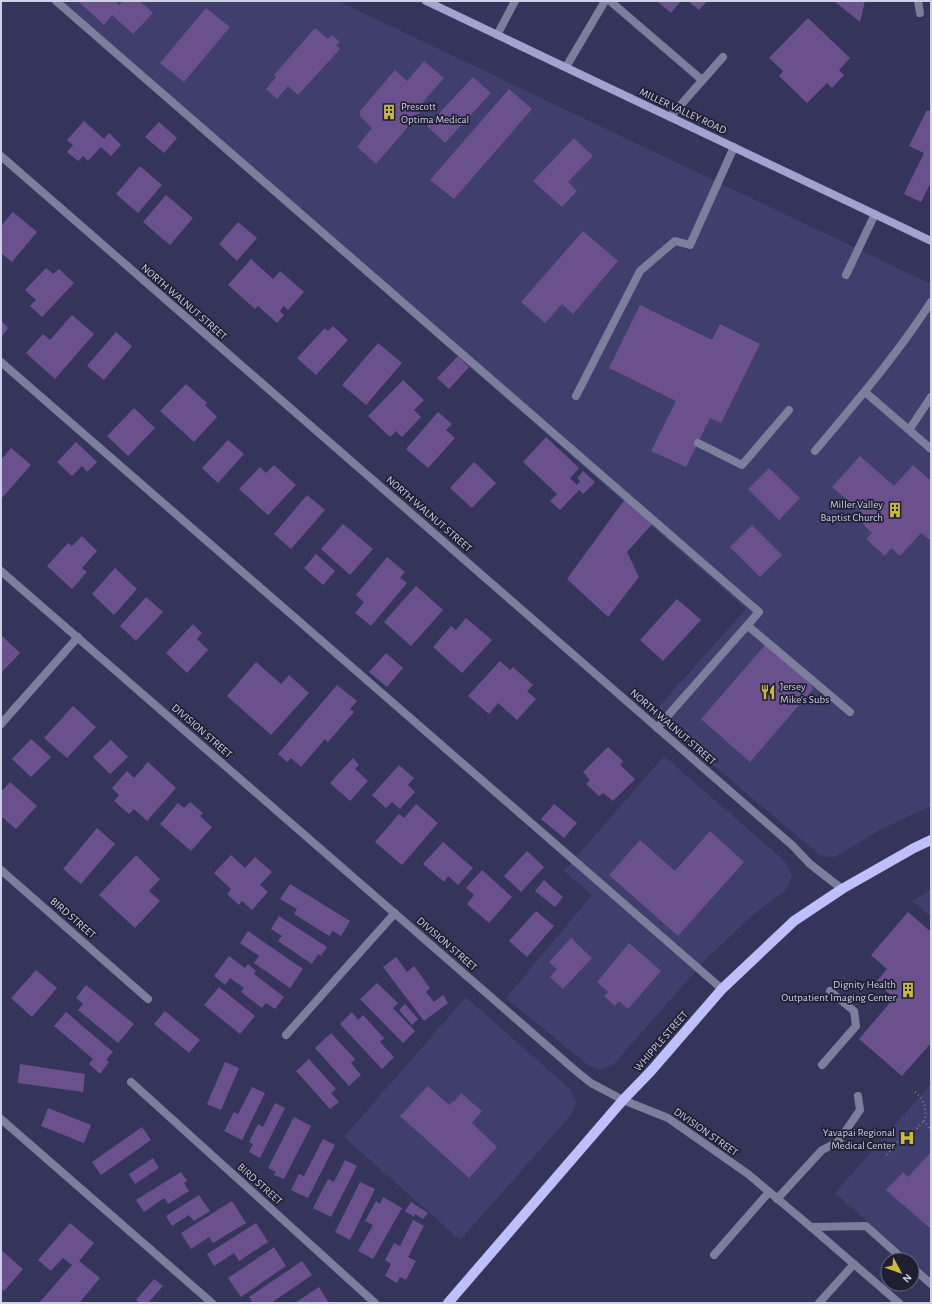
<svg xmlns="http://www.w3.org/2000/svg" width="932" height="1304" viewBox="0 0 932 1304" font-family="'Alegreya Sans',sans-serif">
<rect width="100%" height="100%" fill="#35355b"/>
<path fill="#3f3e6c" d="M52,1h286l593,283v522l-51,24 -45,27h-6l-9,-2 -168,-141 94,-105z
M664,756l122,106 6,14 -5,13 -35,27 -44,41 -95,108 -13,5 -11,-4 -83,-68 86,-103 -28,-24z
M931,890v27l-19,-16z
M466,997l105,93 5,13 -5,12 -111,125 -116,-103z
M931,1084v194l-19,-17v-1h-1l-76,-67z"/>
<path fill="#6a518d" d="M78,1h37l4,4 4,-4h17l13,12 -20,21 -21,-19 -8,10z
M657,1h24l-10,12z
M688,1h19l-8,9z
M834,1h31l-5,21z
M206,8l24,19 -46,55 -24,-19z
M808,18l42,40 -11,12 5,5 -12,13 -5,-5 -20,20 -28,-27 4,-5 -14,-13z
M315,28l13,11 4,-4 8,7 -4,3 4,4 -42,46 -10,-9 -11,13 -11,-10 10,-12 -2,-2z
M424,61l20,17 -28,32 4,3 -44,51 -19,-17 15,-19 -12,-12v-5l35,-41 12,11z
M473,77l18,16 -46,50 -18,-17z
M509,89l23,20 -78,90 -24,-19z
M927,110l4,2v70l-10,20 -17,-8 20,-41 -15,-7z
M84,121l20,18 5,-6 12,12 -10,11 -10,-9 -13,14 -5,-5 -5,5 -11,-9 6,-7 -6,-5z
M159,122l18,16 -13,15 -19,-16z
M574,138l19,18 -25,26 9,9 -15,16 -29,-26z
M140,166l22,19 -24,28 -22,-19z
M166,195l27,23 -23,27 -27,-23z
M13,212l24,20 -25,30 -11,-9v-27z
M238,222l19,16 -20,23 -18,-17z
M583,231l35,30 -45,53 -11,-10 -17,19 -24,-21z
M251,259l22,20 7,-8 24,21 -16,18 -4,-4 -4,5 4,4 -7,8 -19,-17 -3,3 -27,-24z
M46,268l7,6 6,-5 15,14 -32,34 -12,-11 6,-6 -11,-10z
M640,305l72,35 8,-16 40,20 -39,79 -11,-5 -24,49 -35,-16 25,-50 -67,-33z
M72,315l22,19 -39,45 -29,-26 17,-19 7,6z
M1,320l7,8 -7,10z
M333,326l15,14 -32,35 -19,-17 28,-30 3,3z
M116,332l16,14 -28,34 -17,-14z
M378,343l24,20 -36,42 -24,-20z
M458,356l11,11 -20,22 -12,-11z
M403,380l21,20 -10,10 7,7 -19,20 -6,-6 -6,6 -22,-21z
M186,384l21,19 -2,2 12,12 -23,25 -34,-31z
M134,408l21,20 -27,28 -21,-20z
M438,412l14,12 -6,6 9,8 -27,30 -22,-19z
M546,437l33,31 -9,10 7,7 3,-4 -3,-3 6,-7 12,11 -12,12 -4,-4 -19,20 -10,-9 7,-7 -34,-32z
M228,440l16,14 -26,29 -16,-15z
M76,442l21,20 -10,10 -5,-6 -10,10 -15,-14z
M11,448l20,17 -30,34v-39z
M860,456l34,30 19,-21 18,16v60l-10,-8 -21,23 -9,-8 -6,8 -19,-17 6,-6 -9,-9 5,-6 -36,-31z
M474,462l22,21 -24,25 -22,-20z
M274,465l22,20 -28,30 -29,-26 21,-22 6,6z
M769,468l31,30 -21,22 -31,-31z
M307,495l18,15 -34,39 -17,-15z
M625,499l30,22 -28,31 12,25 -31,40 -41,-38z
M343,524l30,25 -23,26 -29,-26z
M752,525l30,30 -22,22 -30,-30z
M82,536l15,15 -15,17 5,4 -15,17 -25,-23 21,-23 4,3z
M316,554l19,17 -12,14 -19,-17z
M387,557l18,15 -5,6 7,5 -36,43 -16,-13 9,-11 -8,-7z
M115,568l22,21 -23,26 -22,-21z
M416,586l27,24 -32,36 -27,-24z
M146,597l17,15 -27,29 -16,-15z
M677,599l24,21 -38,41 -23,-21z
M466,618l26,22 -30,33 -29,-26 18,-21 5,4z
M193,624l9,9 -5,6 11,11 -21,23 -21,-20z
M1,635l19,18 -19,20z
M766,644l42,35 5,10 -63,73 -49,-43z
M386,653l17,15 -16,19 -18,-15z
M500,661l10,9 3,-3 20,18 -6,6 9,8 -19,21 -19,-17 -9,11 -21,-18z
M256,662l25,22 8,-9 20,18 -38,42 -44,-39z
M337,685l20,16 -7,8 4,3 -26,30 -3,-3 -24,28 -10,-9 -4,4 -9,-8z
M73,706l23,21 -29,31 -23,-20z
M31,739l20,18 -20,20 -19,-18z
M111,740l17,17 -18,17 -17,-17z
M608,747l15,14 -3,4 15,14 -22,22 -10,-8 -4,3 -13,-12 4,-4 -7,-8z
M353,758l6,7 -4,4 13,12 -18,20 -20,-18z
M148,762l28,26 -29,33 -13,-12 -5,5 -15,-13 5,-6 -7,-7 15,-17 7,7z
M399,765l15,13 -6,7 7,7 -15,17 -8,-7 -6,6 -14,-13z
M10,782l27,24 -21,23 -15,-13v-24z
M190,802l13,11 -3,3 12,11 -21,24 -31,-27 18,-21 6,5z
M416,804l22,19 -36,42 -27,-23 24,-28 5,4z
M554,804l23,19 -13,15 -23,-19z
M97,828l18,16 -34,40 -18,-15z
M710,831l34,31 -66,74 -69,-61 31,-35 35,31z
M443,842l30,26 -15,17 -10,-9 -4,6 -21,-18z
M527,851l17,16 -23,25 -17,-16z
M136,855l24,24 -11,12 11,10 -25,27 -36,-33z
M231,855l14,13 10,-11 17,15 -12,13 8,7 -16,18 -10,-9 -3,4 -12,-11 4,-5 -17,-16z
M482,870l30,27 -23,26 -22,-19 7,-9 -8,-7z
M544,880l19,17 -8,10 -20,-16z
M290,884l60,37 -9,15 -8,-5 -4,5 -35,-22 3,-5 -17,-10z
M536,911l18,15 -27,31 -18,-16z
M908,912l23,20v111l-29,33 -43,-37 35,-41 -18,-16 11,-13 -16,-14z
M279,916l48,31 -6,9 -3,-2 -6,10 -34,-23 4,-5 -11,-7z
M248,931l55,38 -13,19 -36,-25 5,-7 -19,-13z
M571,938l21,20 -29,31 -13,-12 7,-8 -8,-7z
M629,943l32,28 -33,38 -9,-8 -4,5 -11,-10 4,-4 -11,-10z
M229,956l16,12 3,-4 8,7 -2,3 30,23 -9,12 -9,-6 -4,5 -21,-16 3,-4 -14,-10 -5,7 -11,-9z
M396,957l11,15 7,-6 16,22 -4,4 8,10 9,-7 5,8 -24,18 -41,-54z
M36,970l21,18 -25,29 -21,-19z
M377,983l21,20 -5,5 22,23 -12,12 -43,-44z
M86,985l48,39 -16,19 -40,-33 5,-6 -7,-6z
M219,987l36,29 -15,18 -36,-29z
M405,1004l13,15 -6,6 -13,-15z
M165,1011l35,29 -11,13 -35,-29z
M66,1012l47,40 -7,8 3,2 -9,12 -11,-10 4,-5 -39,-33z
M352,1012l6,8 5,-5 21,23 -4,4 14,15 -12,12 -42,-45z
M331,1033l24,26 -4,4 10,12 -12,11 -34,-38z
M309,1059l27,30 -5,4 8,9 -9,7 -34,-38z
M225,1062l14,6 -18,42 -14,-6z
M20,1064l65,10 -2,18 -65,-9z
M428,1086l21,19 4,-4 1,1 7,-9 21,18 -10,12 25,24 -28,31 -69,-62z
M252,1087l13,6 -23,47 -18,-9 10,-19 4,2z
M275,1103l10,5 -25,50 -11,-6 4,-8 -4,-2 9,-18 5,3z
M48,1108l43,17 -7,18 -43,-17z
M294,1117l17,9 -27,53 -10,-4 2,-3 -8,-4z
M142,1127l9,13 -50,35 -9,-13z
M323,1139l12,6 -27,53 -17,-8 8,-16 5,2z
M931,1152v77l-45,-39 17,-18 5,5z
M153,1158l6,10 -24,16 -6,-10z
M345,1160l12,6 -26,51 -18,-9 15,-29 6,3z
M181,1172l6,9 -3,2 5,8 -21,13 -4,-6 -20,14 -8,-12z
M360,1182l15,7 -25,51 -15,-8z
M199,1195l11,16 -16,10 -5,-6 -17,11 -6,-10z
M383,1197l19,11 -29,51 -15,-8 15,-26 -8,-4 11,-20 4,3z
M232,1201l14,22 -33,20 -4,-6 -18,12 -10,-16z
M411,1202l17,11 -5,6 -8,-5 -1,3 -9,-6z
M413,1220l11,6 -16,31 8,4 -10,19 -6,-3 -3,6 -12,-7 6,-12 -6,-4 9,-17 6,3z
M70,1223l24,20 -15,18 21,17 -21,25h-40l33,-38 -9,-7 -12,13 -13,-11z
M256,1223l12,19 -29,19 -5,-8 -20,13 -7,-12z
M274,1247l12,19 -45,31 -13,-19z
M1,1250l22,19 -19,22 -3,-2z
M302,1261l10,14 -41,28h-18l-4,-6z
M154,1279l9,7 -15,17h-8l-4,-3z
M319,1287l10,16h-34z"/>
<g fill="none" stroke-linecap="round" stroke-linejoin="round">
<path stroke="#737494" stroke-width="2.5" stroke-dasharray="1 3" stroke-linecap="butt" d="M915,1092c9,6 13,19 9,29l7,9
M887,1155l9,-12 21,-15 7,-7"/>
<path stroke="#7c7e9b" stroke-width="8" d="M56,1l703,611 -102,116
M610,1l92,79
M918,1l2,12
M497,35l18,-34
M566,67l39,-66
M670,117l53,-60
M846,275l29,-61
M1,362l721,627
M865,392l66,57
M576,396l64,-125 35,-30 15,4 44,-98
M909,430l22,-33
M698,443l44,22 47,-55
M815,451c40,-48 82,-96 116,-149
M748,626l102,86
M286,1035l109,-122
M822,1065l34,-39 -2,-15 -24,-20
M1,1119l211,184
M777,1199l45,-49 16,-8 22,-32 -2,-14
M811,1227l55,-1 38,34
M714,1255l55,-63
M912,1267l19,17
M819,1303l35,-39"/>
<path stroke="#7c7e9b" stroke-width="8" d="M1,156l792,690 17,18 32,25
M1,571l575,500 15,12 32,17 45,18 80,56 63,53 88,76
M1,724l77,-87
M1,870l147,129
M131,1082l244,221"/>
<path stroke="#a1a3d1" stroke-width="8" d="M426,1l505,240"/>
<path stroke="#bdc0fb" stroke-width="10" d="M448,1303l175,-203 28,-29 71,-82 72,-68 48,-32 72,-41 17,-8"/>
</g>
<defs>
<symbol id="building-bare" viewBox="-9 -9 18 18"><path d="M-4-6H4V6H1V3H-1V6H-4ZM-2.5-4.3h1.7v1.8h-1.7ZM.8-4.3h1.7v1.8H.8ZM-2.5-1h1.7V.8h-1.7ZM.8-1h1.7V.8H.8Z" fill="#c9ba3a" stroke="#1f1f31" stroke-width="2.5" paint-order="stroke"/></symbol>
<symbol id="restaurant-bare" viewBox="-9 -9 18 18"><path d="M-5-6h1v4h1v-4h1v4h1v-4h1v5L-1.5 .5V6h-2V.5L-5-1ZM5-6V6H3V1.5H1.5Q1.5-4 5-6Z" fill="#c9ba3a" stroke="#1f1f31" stroke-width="2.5" paint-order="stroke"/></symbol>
<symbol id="hospital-bare" viewBox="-9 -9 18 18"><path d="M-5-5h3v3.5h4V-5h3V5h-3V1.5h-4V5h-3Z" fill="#c9ba3a" stroke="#1f1f31" stroke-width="2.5" paint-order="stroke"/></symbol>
</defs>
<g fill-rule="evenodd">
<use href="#building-bare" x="378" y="101" width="22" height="22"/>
<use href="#building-bare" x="884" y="499" width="22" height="22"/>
<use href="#restaurant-bare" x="757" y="681" width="22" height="22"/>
<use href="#building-bare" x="897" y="979" width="22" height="22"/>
<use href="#hospital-bare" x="896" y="1127" width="22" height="22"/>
</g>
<g text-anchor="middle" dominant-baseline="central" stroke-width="3.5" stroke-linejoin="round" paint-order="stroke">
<g font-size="11" fill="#ced0e8" stroke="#1f1f31" text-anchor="end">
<text x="401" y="106" text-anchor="start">Prescott<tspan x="401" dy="13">Optima Medical</tspan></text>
<text x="883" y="504">Miller Valley<tspan x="883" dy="13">Baptist Church</tspan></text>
<text x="780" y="686" text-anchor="start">Jersey<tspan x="780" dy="13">Mike's Subs</tspan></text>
<text x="896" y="984">Dignity Health<tspan x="896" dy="13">Outpatient Imaging Center</tspan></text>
<text x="895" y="1132">Yavapai Regional<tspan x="895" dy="13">Medical Center</tspan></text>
</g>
<g font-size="11" fill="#ced0e8" stroke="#1f1f31">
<text transform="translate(683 111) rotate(25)">MILLER VALLEY ROAD</text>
<text transform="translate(184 302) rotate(41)">NORTH WALNUT STREET</text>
<text transform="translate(429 514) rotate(41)">NORTH WALNUT STREET</text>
<text transform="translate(673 727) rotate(41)">NORTH WALNUT STREET</text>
<text transform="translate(202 731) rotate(41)">DIVISION STREET</text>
<text transform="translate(73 918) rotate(41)">BIRD STREET</text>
<text transform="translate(447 944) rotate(41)">DIVISION STREET</text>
<text transform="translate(661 1041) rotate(-49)">WHIPPLE STREET</text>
<text transform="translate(706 1132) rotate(35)">DIVISION STREET</text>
<text transform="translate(260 1184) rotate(42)">BIRD STREET</text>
</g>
</g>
<rect width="932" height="1304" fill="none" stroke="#ced0e8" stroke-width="4"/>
<g transform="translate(900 1272) rotate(131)"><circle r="19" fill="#1f1f31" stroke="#65667a"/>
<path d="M0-3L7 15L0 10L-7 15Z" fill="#c9ba3a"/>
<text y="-6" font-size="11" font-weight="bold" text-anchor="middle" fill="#ced0e8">N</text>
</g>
</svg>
